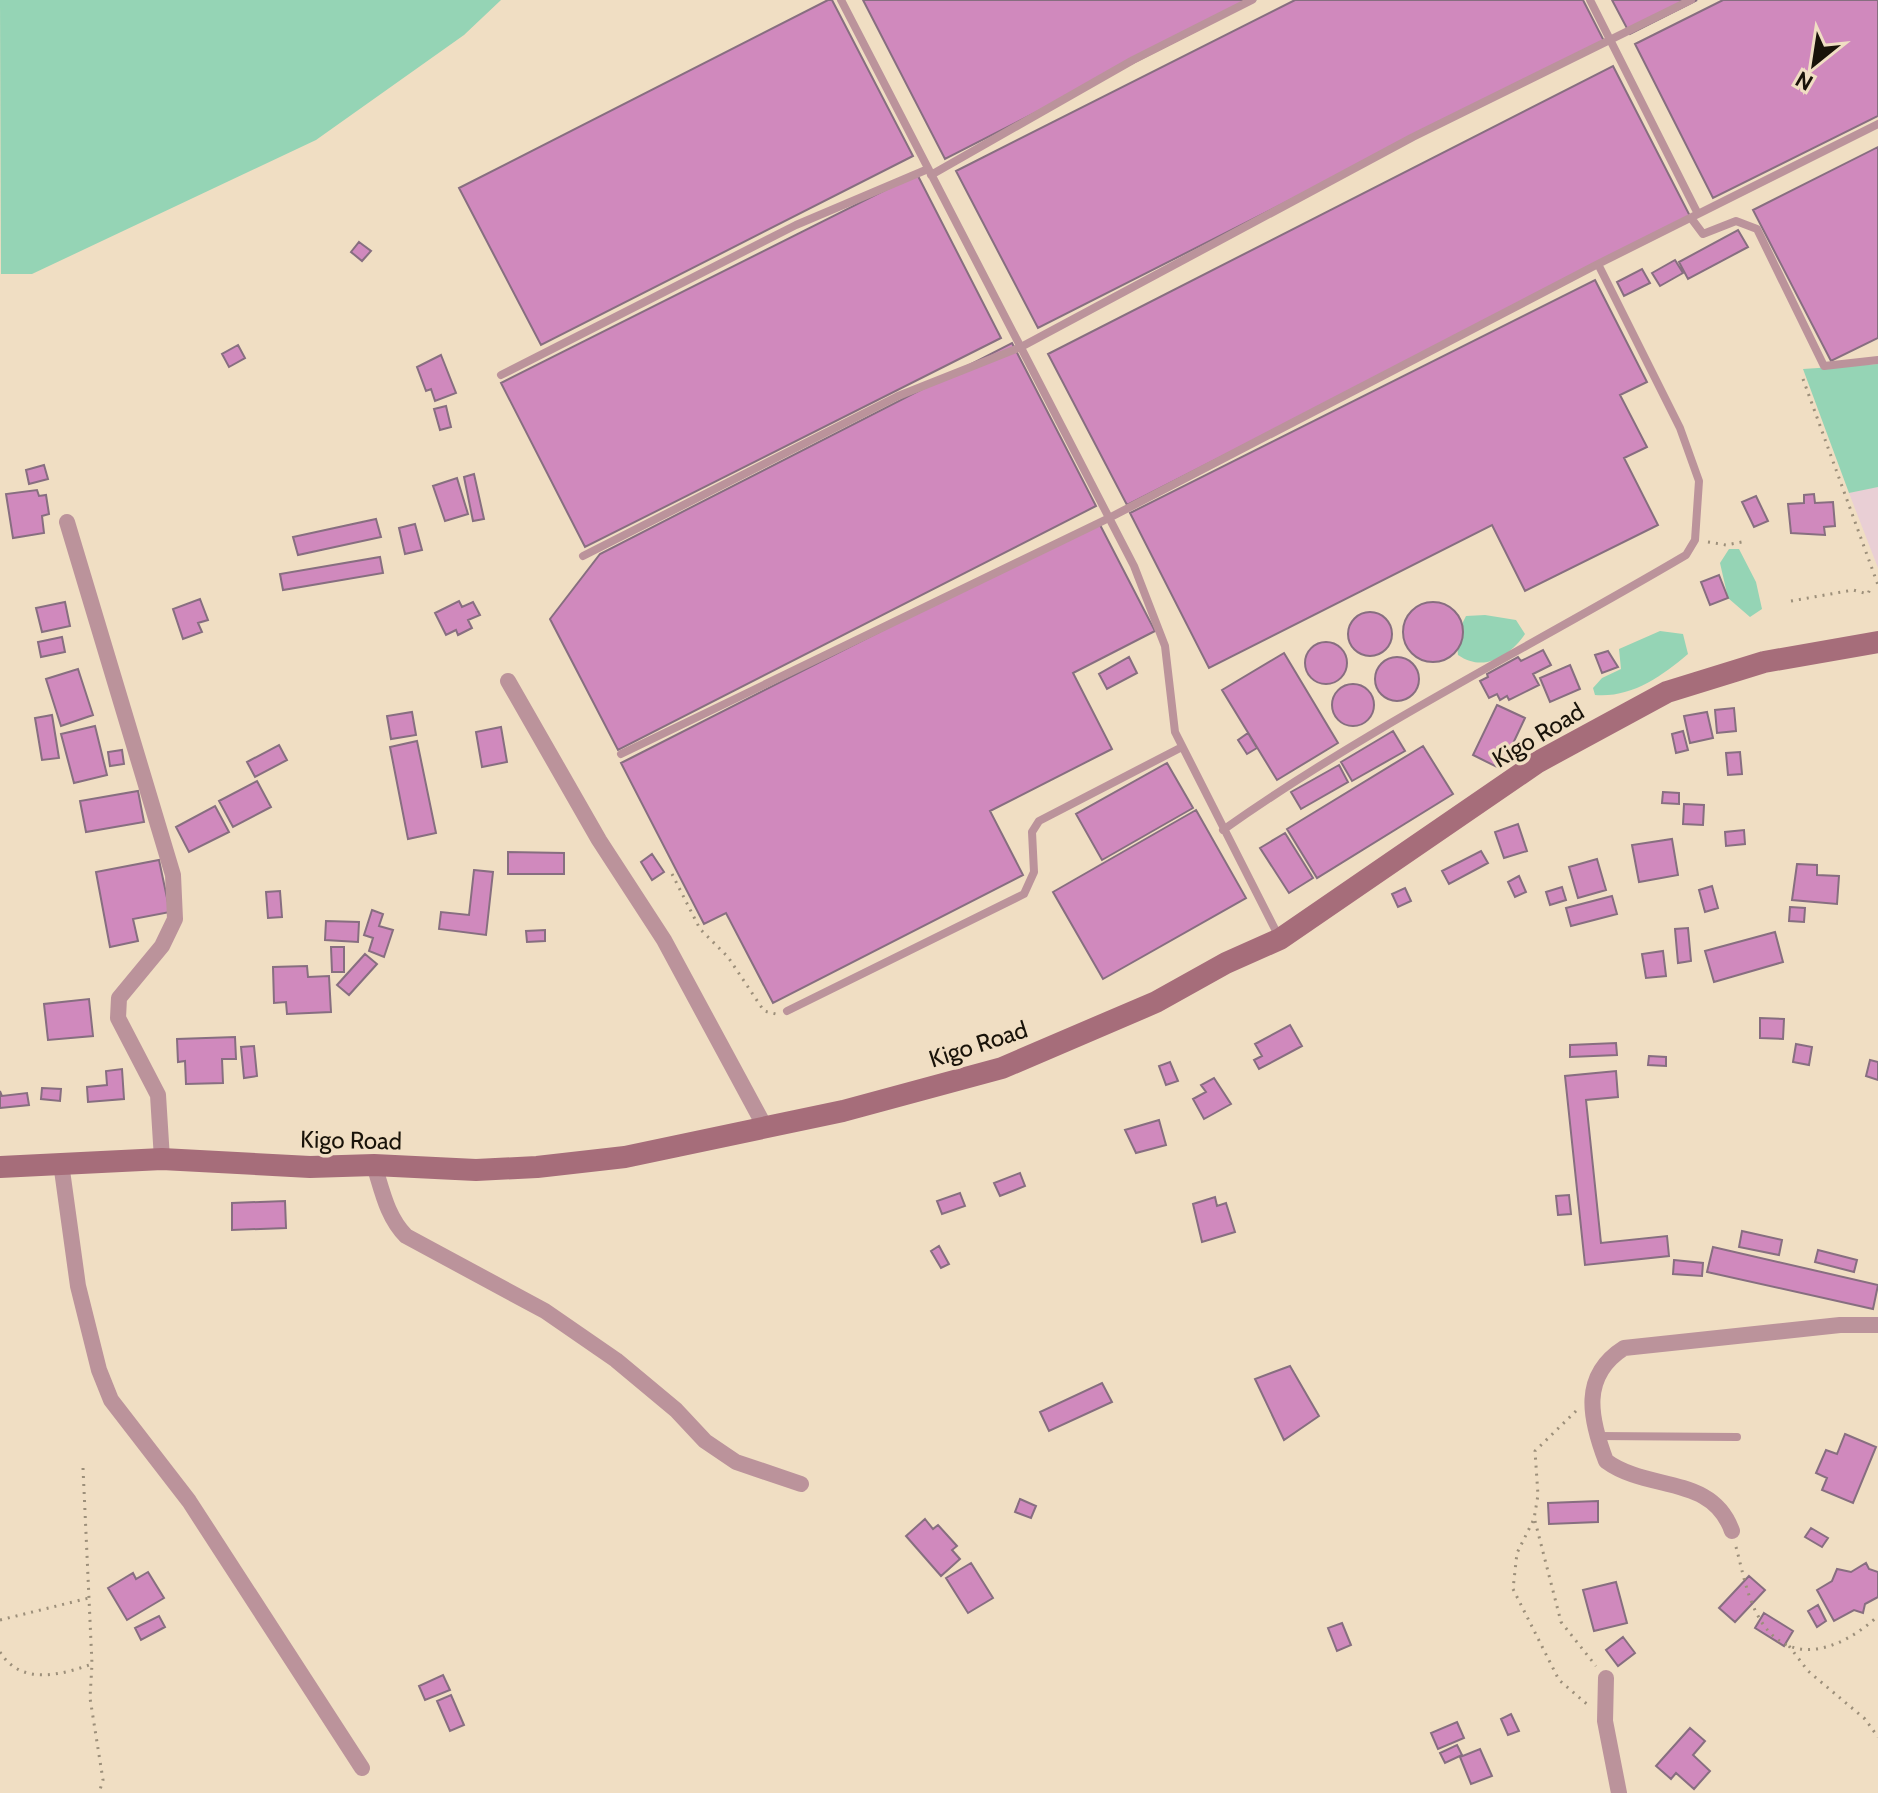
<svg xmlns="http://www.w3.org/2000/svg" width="1878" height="1793" viewBox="0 0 1878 1793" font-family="Cabin,sans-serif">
<rect width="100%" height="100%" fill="#f0dec3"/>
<path fill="#e9cfd5" d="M1878,486v82l-29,-75z"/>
<path fill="#95d4b5" d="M0,0h501l-37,35 -148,105 -284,134h-31z
M1878,364v123l-29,6 -46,-124z
M1729,549h10l17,33 6,27 -12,8 -22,-19 -8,-35z
M1485,615l31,5 9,14c-15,22 -41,39 -67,21l-2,-19 10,-20z
M1660,631l23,3 5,20c-27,23 -57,44 -93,41l-2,-7 9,-10 19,-9 -2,-20z"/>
<path fill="#d089bd" stroke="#876e80" stroke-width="2" d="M828,0h4l81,156 -372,189 -82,-157z
M863,0h393l-311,159z
M1295,0h288l21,41 -566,287 -82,-157z
M1612,0h85l-67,34z
M1723,0h155v116l-165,82 -78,-154z
M1613,66l78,152 -564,287 -79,-151z
M1878,147v191l-47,23 -78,-151z
M917,174l84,164 -416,209 -84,-164z
M1738,230l10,17 -60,32 -9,-17z
M359,242l12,9 -9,10 -11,-9z
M1675,260l8,13 -23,13 -8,-13z
M1642,269l8,14 -26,13 -7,-14z
M1595,280l52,102 -27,13 27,52 -23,11 34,67 -133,66 -33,-66 -283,143 -79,-155z
M1012,343l84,163 -478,244 -68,-131 50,-65z
M238,345l7,13 -16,9 -7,-13z
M441,355l15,38 -21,8 -4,-12 -5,2 -9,-24z
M446,406l5,21 -11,3 -6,-21z
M44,465l4,14 -19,5 -3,-14z
M474,474l10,45 -11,2 -9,-44z
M457,478l11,36 -23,7 -12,-35z
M37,490l2,6 7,-1 3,19 -7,2 2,17 -31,5 -7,-44z
M1814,494l1,9 18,-1 2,24 -11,1 1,8 -34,-2 -3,-29 16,-1v-8z
M1756,496l12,25 -14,6 -12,-25z
M376,519l5,18 -83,18 -5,-18z
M1098,521l57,110 -82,42 39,76 -122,62 33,64 -250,128 -47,-90 -22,11 -83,-161z
M415,524l7,26 -17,4 -6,-26z
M380,557l3,16 -100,17 -3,-16z
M1719,575l9,23 -18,7 -9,-23z
M200,599l8,21 -10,3 4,9 -19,7 -10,-30z
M459,601l3,6 11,-5 7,13 -12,5 4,8 -14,7 -2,-5 -10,5 -11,-22z
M65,602l5,24 -28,6 -6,-24z
M1403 632a30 30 0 1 1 60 0a30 30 0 1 1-60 0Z
M1348 634a22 22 0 1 1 44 0a22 22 0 1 1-44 0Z
M62,637l3,15 -24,5 -3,-15z
M1305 663a21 21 0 1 1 42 0a21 21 0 1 1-42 0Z
M1543,650l8,15 -18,9 6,11 -30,15 -2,-4 -7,4 -3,-6 -8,4 -9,-17 8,-4 -1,-3 31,-17 3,4z
M1608,651l10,16 -16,6 -7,-18z
M1284,653l54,90 -61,37 -55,-90z
M1375 679a22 22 0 1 1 44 0a22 22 0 1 1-44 0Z
M1129,657l8,16 -30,16 -8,-15z
M1570,665l10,24 -30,13 -10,-24z
M78,669l15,46 -32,11 -15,-47z
M1332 705a21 21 0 1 1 42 0a21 21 0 1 1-42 0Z
M1497,705l28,13 -24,51 -28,-14z
M1734,708l2,23 -19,2 -2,-23z
M412,712l4,23 -25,4 -4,-23z
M1707,712l6,26 -23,5 -6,-27z
M52,715l7,43 -17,2 -7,-42z
M95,726l12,49 -33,8 -13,-49z
M501,727l6,35 -25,5 -6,-35z
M1393,731l12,20 -53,30 -11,-19z
M1683,731l5,19 -12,3 -4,-19z
M1248,733l9,15 -10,6 -9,-14z
M417,741l19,92 -28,6 -18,-92z
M279,745l8,15 -32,17 -8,-15z
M1423,746l30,48 -136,84 -30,-49z
M122,750l2,14 -14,2 -2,-14z
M1740,752l2,22 -14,1 -2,-22z
M1167,763l26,45 -91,52 -26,-46z
M1339,765l9,17 -47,27 -10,-17z
M257,781l14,26 -38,20 -14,-26z
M138,791l6,31 -58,10 -6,-31z
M1663,792l16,1v11l-17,-1z
M1684,804l20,1 -1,20 -20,-1z
M215,806l14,26 -40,20 -13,-25z
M1196,810l50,88 -143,81 -50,-87z
M1518,824l9,27 -23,7 -9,-26z
M1744,830l1,14 -19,2 -1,-14z
M1285,833l28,45 -24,15 -29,-45z
M1672,839l6,36 -39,7 -7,-37z
M1481,851l7,12 -39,21 -7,-13z
M508,852l56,1v21h-56z
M652,854l12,18 -12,8 -11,-18z
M1597,859l9,31 -28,8 -9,-31z
M159,860l11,52 -37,7 5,22 -28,6 -14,-75z
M1797,864l20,1v10l22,1 -2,28 -45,-4z
M474,870l19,2 -7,63 -47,-6 2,-17 28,3z
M1519,876l7,16 -11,5 -7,-15z
M1712,886l6,22 -13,4 -6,-22z
M1562,887l4,13 -16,5 -4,-13z
M1405,888l6,13 -13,6 -6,-13z
M280,891l2,26 -14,1 -2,-26z
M1612,896l5,18 -46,12 -5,-18z
M1790,907l15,1 -1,14 -15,-1z
M372,910l11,4 -4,12 14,4 -9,27 -15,-6 4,-13 -9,-3z
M326,921l33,1 -1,20 -33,-2z
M1688,928l3,33 -13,2 -3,-34z
M545,930v11l-18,1 -1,-11z
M1775,932l8,30 -69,20 -9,-31z
M331,947h13v25h-12z
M1663,951l3,25 -20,2 -4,-24z
M365,954l12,10 -28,31 -12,-10z
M307,966l1,11 21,-1 2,36 -44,2 -1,-12 -12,1 -1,-36z
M89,999l4,37 -45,4 -4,-36z
M1760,1018l24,1 -1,20 -23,-1z
M1290,1025l12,21 -43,23 -5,-9 8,-4 -7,-12z
M235,1037l1,22h-14l1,24 -37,1 -1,-23 -7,1 -1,-23z
M1616,1043l1,12 -47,2v-12z
M1796,1044l16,3 -3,18 -16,-3z
M254,1046l3,30 -13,2 -3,-31z
M1649,1056l17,1v9l-18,-1z
M1870,1060l8,2v18l-12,-4z
M1170,1062l8,19 -12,4 -7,-19z
M122,1069l2,30 -36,3 -1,-15 20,-2 -1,-14z
M1616,1071l2,26 -32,3 15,143 66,-7 2,20 -84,9 -20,-189z
M1214,1078l17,26 -27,15 -11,-20 13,-7 -5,-7z
M42,1088l19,1 -1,12 -19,-2z
M0,1091l2,5 25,-3 2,12 -29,3z
M1159,1120l7,25 -30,8 -11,-23z
M1020,1173l5,13 -25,10 -6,-13z
M960,1193l5,13 -23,8 -5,-13z
M1569,1195l2,19 -13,1 -2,-19z
M1215,1197l2,9 9,-3 9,29 -33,10 -9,-38z
M285,1201l1,27 -54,2v-27z
M1742,1231l40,9 -3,15 -40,-8z
M939,1246l10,18 -8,4 -10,-17z
M1713,1247l165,38 -5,24 -166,-37z
M1818,1250l39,10 -3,12 -39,-10z
M1674,1260l29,3 -1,13 -29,-2z
M1290,1366l29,50 -35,24 -29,-61z
M1102,1383l10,19 -63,29 -9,-19z
M1845,1434l31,13 -23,56 -31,-13 5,-12 -11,-5 10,-23 11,4z
M1020,1499l16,7 -5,12 -16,-6z
M1598,1501v21l-49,2 -1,-21z
M925,1519l8,10 5,-4 19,21 -5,4 8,9 -19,17 -35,-40z
M1811,1528l17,10 -6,9 -17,-10z
M971,1563l22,35 -25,15 -22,-35z
M1866,1563l3,6 9,3v25l-13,7 -2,9 -9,-3 -20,11 -17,-31 15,-9 5,-12 14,3z
M148,1572l16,26 -37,22 -19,-32 25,-15 3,6z
M1749,1576l16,14 -30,32 -16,-14z
M1616,1582l11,41 -33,8 -11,-41z
M1818,1605l8,16 -9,6 -9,-16z
M1764,1613l29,18 -9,15 -29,-18z
M159,1616l6,11 -24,13 -6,-12z
M1342,1623l9,22 -14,6 -9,-23z
M1623,1637l12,16 -17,13 -12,-16z
M443,1675l7,15 -25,10 -6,-14z
M451,1695l13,30 -14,6 -13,-30z
M1511,1714l8,17 -11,4 -7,-16z
M1457,1722l7,16 -26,11 -7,-16z
M1690,1728l15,13 -12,14 17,16 -16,18 -18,-16 -5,6 -15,-13z
M1457,1745l5,10 -17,8 -5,-10z
M1480,1749l12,27 -21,8 -11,-27z"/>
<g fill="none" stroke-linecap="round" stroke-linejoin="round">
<path stroke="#9c8f7a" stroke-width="3" stroke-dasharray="2 6" stroke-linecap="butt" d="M1803,379l75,206
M1708,542l18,3 21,-4
M1791,601l62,-11 15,4 3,-8
M672,874l28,55 28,28 36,54 12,3
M1576,1411l-41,40 3,44 -4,24 -17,34 -4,36 46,91 29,25
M83,1468l9,196 -2,34 13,82 -4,13
M1535,1521l26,101 35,44
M1736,1547c6,22 10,45 20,65 29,59 84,39 122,4
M0,1620l89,-22
M1789,1646l19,25 57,48 13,18
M0,1652c21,34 61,23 92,12"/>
<path stroke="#bb939b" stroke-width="8" d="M841,0l293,566 31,80 10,86 105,207
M1590,0l108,214
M931,175l202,-115 119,-60
M1691,218l12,16 33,-13 21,8 67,137 54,-6
M501,375l295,-150 132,-56
M583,556l315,-160 123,-49 392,-210 278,-137
M621,754l488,-236 489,-254 280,-140
M1223,830c147,-104 309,-184 463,-275l9,-15 4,-59 -19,-53 -82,-164
M787,1011l237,-117 10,-22 -2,-40 7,-11 143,-74
M1598,1436l139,1"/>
<path stroke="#bb939b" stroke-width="16" d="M67,522l106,353 2,44 -13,27 -43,52 -1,20 40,77 4,64
M508,681l91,159 65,100 101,187
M61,1163l17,123 21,84 12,30 78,101 173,267
M374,1165c8,25 13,52 32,71l139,75 71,49 60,50 29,31 31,21 65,22
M1732,1531c-20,-57 -84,-39 -126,-70 -16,-42 -26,-85 18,-113l216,-23h38
M1606,1678l-1,43 14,72"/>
<path stroke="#a66d7a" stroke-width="22" d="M0,1167l162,-8 148,8 64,-2 102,5 61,-3 88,-10 218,-46 159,-43 154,-66 70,-39 54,-24 258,-177 129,-70 97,-30 114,-20"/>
</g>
<g text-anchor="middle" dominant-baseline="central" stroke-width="7" stroke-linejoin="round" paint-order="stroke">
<g font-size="24" fill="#191309" stroke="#f0dec3">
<text transform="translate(1538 735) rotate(-31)">Kigo Road</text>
<text transform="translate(978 1044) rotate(-18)">Kigo Road</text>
<text transform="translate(351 1140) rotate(1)">Kigo Road</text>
</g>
</g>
<g transform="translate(1814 64) rotate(210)" stroke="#f0dec3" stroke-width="6" paint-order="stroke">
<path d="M0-6L14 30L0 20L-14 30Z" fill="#191309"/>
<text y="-12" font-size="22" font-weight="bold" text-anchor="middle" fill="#191309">N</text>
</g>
</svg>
